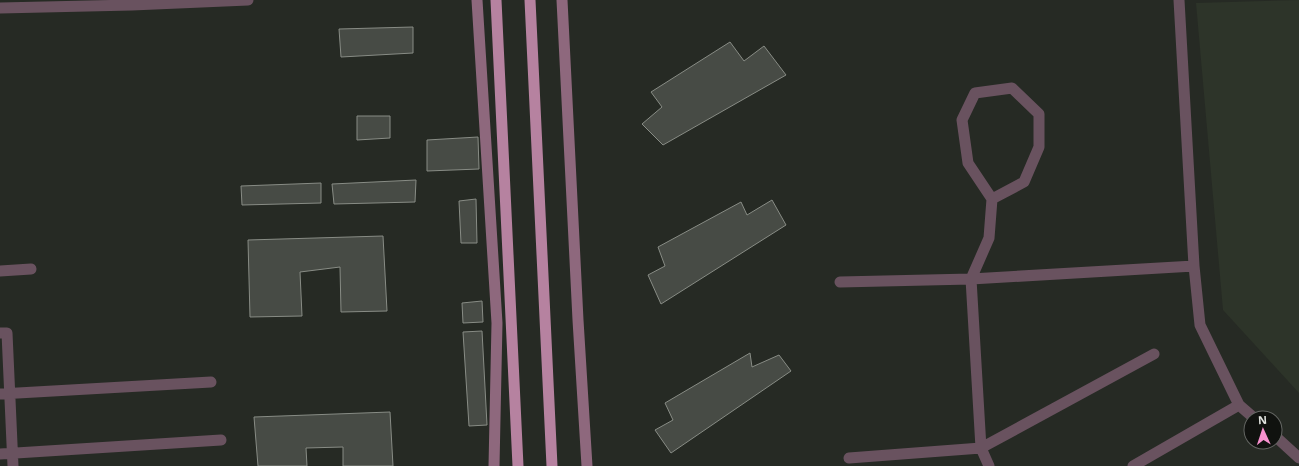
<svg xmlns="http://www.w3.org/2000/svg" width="1299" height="466" viewBox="0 0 1299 466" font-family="'Open Sans',sans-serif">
<rect width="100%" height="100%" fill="#262a24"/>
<path fill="#2d3429" d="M1299,0v393l-76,-83 -27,-307z"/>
<path fill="#474b45" stroke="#888c85" d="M413,27v26l-72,4 -2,-28z
M730,42l14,19 20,-15 22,29 -123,70 -21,-21 20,-17 -11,-15z
M357,116h33v22l-33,2z
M478,137l1,32 -52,2v-31z
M416,180l-1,22 -81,2 -2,-20z
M321,183v20l-79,2 -1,-19z
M476,199l1,44h-16l-2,-42z
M772,200l14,25 -125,79 -13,-29 17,-9 -7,-19 83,-45 6,13z
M383,236l4,75 -46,1 -1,-45 -40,5 2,44 -52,1 -2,-77z
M482,301l1,21 -20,1 -1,-20z
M482,331l5,94 -18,1 -6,-94z
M750,353l2,14 27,-12 12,16 -120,82 -16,-23 18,-10 -8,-17z
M390,412l3,54h-50v-19l-37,1 1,18h-49l-4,-49z"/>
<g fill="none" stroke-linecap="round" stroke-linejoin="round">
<path stroke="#69525f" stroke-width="11" d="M1179,0l15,266 6,59 39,80 15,13
M0,271l31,-2
M840,282l131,-3 223,-13
M0,333h7l6,133
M0,394l211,-12
M1275,436l24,22
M0,454l221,-14
M849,458l132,-10 173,-94
M989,466l-8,-18 -10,-169 18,-41 3,-39 -24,-36 -6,-43 13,-27 37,-5 27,26v33l-15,35 -32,17
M1133,466l106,-61"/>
<path stroke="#69525f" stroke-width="11" d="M0,8l132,-3 116,-5"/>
<path stroke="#8e687d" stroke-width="11" d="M477,0l20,323 -3,143
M562,0l16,320 9,146"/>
<path stroke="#b682a0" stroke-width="11" d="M496,0l22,466
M530,0l22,466"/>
</g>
<g transform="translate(1263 430) rotate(357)"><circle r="19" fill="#10120f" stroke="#646663"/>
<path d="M0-3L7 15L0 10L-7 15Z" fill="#f790ce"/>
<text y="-6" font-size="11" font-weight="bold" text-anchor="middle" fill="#e3e5e1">N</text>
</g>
</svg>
